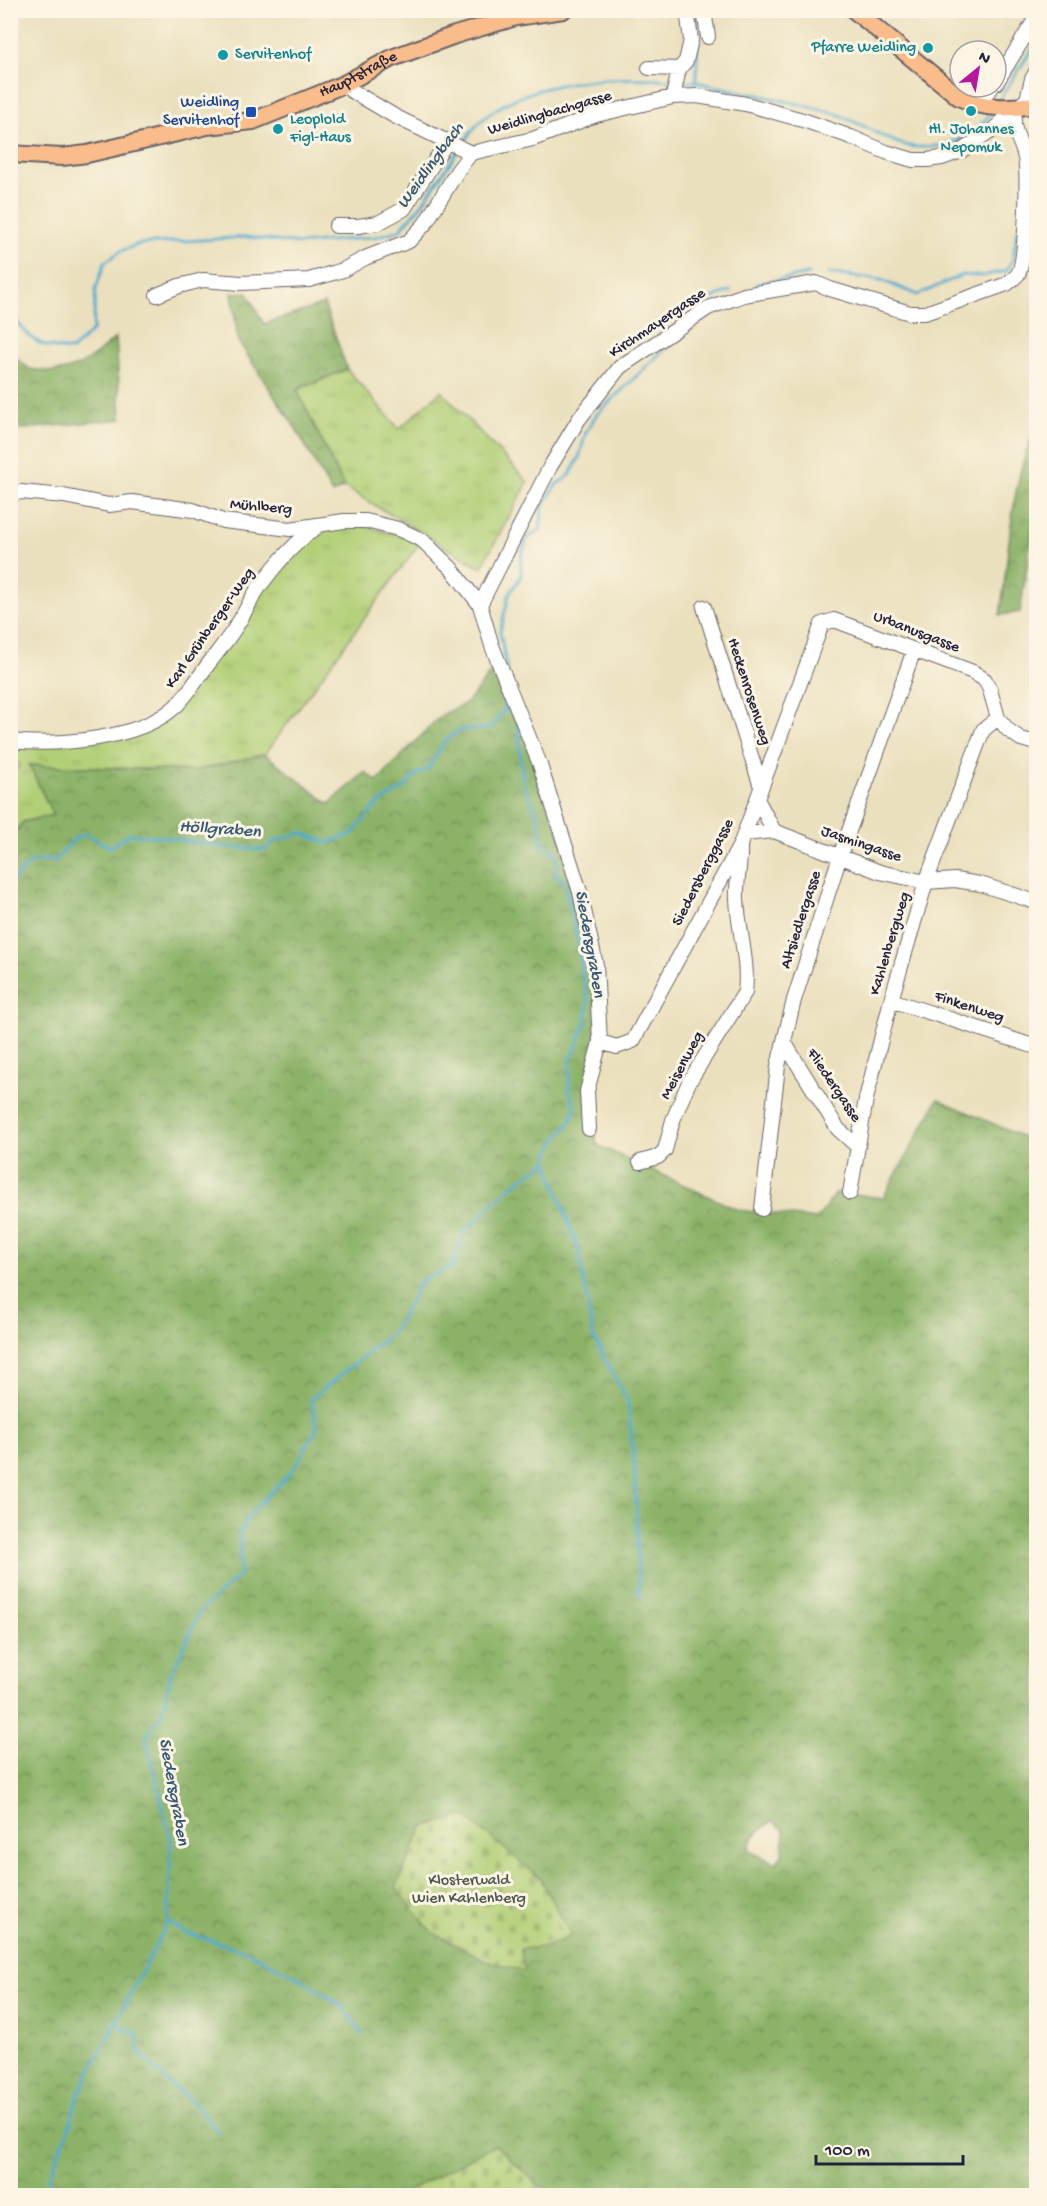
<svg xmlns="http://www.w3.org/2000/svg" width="1047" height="2206" viewBox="0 0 1047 2206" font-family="'Gochi Hand',sans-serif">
<defs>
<pattern id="grass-tufts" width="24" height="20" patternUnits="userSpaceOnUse" patternTransform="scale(1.5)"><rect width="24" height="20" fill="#b1cf76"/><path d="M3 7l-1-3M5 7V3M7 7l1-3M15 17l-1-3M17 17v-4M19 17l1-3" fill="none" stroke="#98b167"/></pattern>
<pattern id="forest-crowns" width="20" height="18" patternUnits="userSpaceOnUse" patternTransform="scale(1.5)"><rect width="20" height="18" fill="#8cb267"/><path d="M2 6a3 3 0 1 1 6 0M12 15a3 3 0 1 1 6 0" fill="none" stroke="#729056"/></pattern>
<pattern id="cemetery-stones" width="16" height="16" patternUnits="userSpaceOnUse" patternTransform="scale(1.5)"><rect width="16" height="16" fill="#b1cf76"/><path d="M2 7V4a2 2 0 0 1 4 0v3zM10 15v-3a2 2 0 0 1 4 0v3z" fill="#98b167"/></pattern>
</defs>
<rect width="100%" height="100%" fill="#fcf5e5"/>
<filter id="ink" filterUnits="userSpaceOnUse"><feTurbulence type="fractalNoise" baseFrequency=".0167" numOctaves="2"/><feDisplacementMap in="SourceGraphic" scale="12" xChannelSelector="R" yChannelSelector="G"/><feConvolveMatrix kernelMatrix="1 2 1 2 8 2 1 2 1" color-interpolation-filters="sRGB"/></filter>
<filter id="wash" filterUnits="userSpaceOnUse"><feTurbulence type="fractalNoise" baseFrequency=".008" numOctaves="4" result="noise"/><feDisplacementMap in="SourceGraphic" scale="24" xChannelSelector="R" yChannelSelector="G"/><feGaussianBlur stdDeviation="1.35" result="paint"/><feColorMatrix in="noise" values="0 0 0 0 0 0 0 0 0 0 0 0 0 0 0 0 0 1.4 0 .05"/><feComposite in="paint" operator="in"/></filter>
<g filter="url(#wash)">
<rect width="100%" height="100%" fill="#ebe0bd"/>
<path fill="url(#grass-tufts)" stroke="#6a7858" stroke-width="1.5" d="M347,369l52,60 42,-38 87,91 -47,86 -137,-81 -47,-97z
M344,521l78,19 -157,214 -71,17 -164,-6 23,50 -30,7 -12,15v-62l9,-10 -6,-5 -3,1v-21l115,-9 37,-16 139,-178z"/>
<path fill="url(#forest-crowns)" stroke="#576a51" stroke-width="1.5" fill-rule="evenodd" d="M247,292l17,32 60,-20 23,65 -50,21 47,97 -12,7 -36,-65 -58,-88 -6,-48z
M116,337l5,82 -106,11 -4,5v-79c9,3 12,9 19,13 4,1 11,1 15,2 30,4 50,-15 71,-34z
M1036,428v79l-16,105 -20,3c10,-60 9,-132 36,-187z
M497,664l52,131 45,168 2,77 -6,50 7,55 141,65 79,9 20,-27 46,6 55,-99 98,44v1052l-468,1 -29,-10 -4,10 -525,-1v-1358l13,-15 30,-7 -24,-50 165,6 71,-17 64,50 36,-32 12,9 63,-65 28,-14zM773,1821l11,9 -1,24 -7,9 -27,-12c-1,-14 14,-24 24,-30z"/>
<path fill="url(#cemetery-stones)" stroke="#6a7858" stroke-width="1.5" d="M465,1816l76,63 30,57 -25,11 -26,2 5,22 -34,-8 -59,-31 -36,-44 27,-61z
M495,2145l44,41 -4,9h-135z"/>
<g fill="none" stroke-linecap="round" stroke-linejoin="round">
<path stroke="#52abcf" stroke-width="3" d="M695,10l3,31 -2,41
M681,81l15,1c45,10 90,18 134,30 49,14 69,50 125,29 14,-6 27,-15 36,-28
M999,100l37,-57
M462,145c7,-11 16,-23 27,-31 50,-36 123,-38 182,-34
M828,273l53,7 37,15 44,-20 19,1 25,-5 7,-12 4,-28
M757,284l52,-10
M704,301l26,-10
M10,313c20,27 28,35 62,37l21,-20 3,-42 9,-26 16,-11 18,-7 108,-7 52,7 75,-7 26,-7 22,-26 36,-53
M507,670l-7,-38 9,-37 12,-19v-19l6,-19 13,-8 3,-24 13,-21 14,-10 9,-17 7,-26 11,-18 76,-73
M503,688l2,21 2,3
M10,885c17,-20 17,-27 45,-24l20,-23 11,-4 24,13 19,-13 35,3 54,9 47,4 9,-9 28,-8 25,10 25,-9 25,-29 30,-19 6,-9 15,-8 17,-28 15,-11 31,-2 14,-19
M547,1161l32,91 14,84 35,66 7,69 4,125
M168,1922l18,11 60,18 57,29 40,27 19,27
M117,2022l8,7 12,5 3,20 28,28 25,20 26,31
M38,2196l8,-11 23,-57 10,-35 89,-171 3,-81 -25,-104 16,-24 8,-36 30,-66 40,-36v-41l10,-20 44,-45 23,-41 -6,-29 82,-67 28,-51 32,-15 10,-32 44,-44 40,-29 8,-20 16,-20 4,-14 -6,-16 1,-29 16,-39 2,-23 -6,-27 -1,-20 -17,-72 -8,-6 1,-11 -2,-12 -13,-7 -3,-26 -16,-37 -5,-55"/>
</g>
</g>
<g filter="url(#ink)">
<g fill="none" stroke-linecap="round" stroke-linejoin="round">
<defs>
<path id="minor" d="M704,10l4,27
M649,68l30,1
M996,83l40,-65
M342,85l54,32 75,36
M673,97l6,-28 7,-8 5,-21 -4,-30
M976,105l16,-18
M336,226h22l20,-3 26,-14 44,-69
M157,295l22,-9 24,-6 38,3 68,-3 34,-10 22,-12 44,-17 16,-17 33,-54 13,-17 62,-14 63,-24 77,-18 24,-1 49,8 60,17 45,16 35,15 27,8h14l15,-2 19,-7 32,-21 34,-31 5,-20 4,-7
M10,494l11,-2 43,4 45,9 23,-3 61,8 30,11 67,8 54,-8h22l32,8 24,11 29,28 29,37 12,41 47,116 41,130 16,73 4,77 -13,49 2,38
M480,605l70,-138 29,-48 41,-52 88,-59 36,-13 72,-12 14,6 80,24h15l82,-29c3,-3 8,-6 11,-10 8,-12 10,-99 7,-116 -4,-20 -16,-28 -9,-49
M704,607l57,180
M10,741c47,5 130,-1 166,-35 13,-13 23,-30 34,-44 9,-12 19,-24 27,-37 8,-12 14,-27 23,-39 16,-22 35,-44 57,-59
M757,799l17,32
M745,834l29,-3 106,41 46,10 29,-2 25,4 56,18
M891,1000l145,47
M600,1042l17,5 16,-6 107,-196 82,-221 12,-4 139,52 12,8 5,10 8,28 10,12 13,9 15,4
M784,1042l54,87 19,17
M640,1162l18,-5 7,-7 8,-30 16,-38 56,-90c4,-31 -7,-62 -8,-94 -1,-17 4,-34 3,-51
M850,1193l16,-94 25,-99 35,-118 57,-152 15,-12
M762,1209l16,-143 16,-66 46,-144 74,-206"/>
<g id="major">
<path d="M854,10l105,87c26,13 50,11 77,8"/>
<path id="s1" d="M10,154l52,3 25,-3 120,-28 46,-5 89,-36 50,-27 63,-23 61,-18 47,-7"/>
</g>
</defs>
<use href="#minor" stroke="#686468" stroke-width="16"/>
<use href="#major" stroke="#686468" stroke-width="20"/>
<use href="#minor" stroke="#fff" stroke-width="14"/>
<use href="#major" stroke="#f9bc8a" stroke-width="16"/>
</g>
</g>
<g fill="#0f9aa8" stroke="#fcf5e5" stroke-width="2">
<circle cx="928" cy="48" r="6"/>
<circle cx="223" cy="55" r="6"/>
<circle cx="971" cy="111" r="6"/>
<circle cx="278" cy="129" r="6"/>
</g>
<rect fill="#1a4fb4" stroke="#fcf5e5" stroke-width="2" x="245" y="106" width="12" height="12" rx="3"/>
<g text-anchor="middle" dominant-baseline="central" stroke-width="6" stroke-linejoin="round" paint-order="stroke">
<g font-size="16" fill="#0d838f" stroke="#fcf5e5" text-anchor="start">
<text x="916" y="48" text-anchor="end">Pfarre Weidling</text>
<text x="235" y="55">Servitenhof</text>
<text x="290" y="120">Leoplold<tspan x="290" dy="18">Figl-Haus</tspan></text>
<text x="971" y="130" text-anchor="middle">Hl. Johannes<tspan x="971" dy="18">Nepomuk</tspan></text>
</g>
<g font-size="16" fill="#22223b" stroke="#fcf5e5">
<text stroke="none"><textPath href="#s1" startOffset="362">Hauptstraße</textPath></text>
<text transform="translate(550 114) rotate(-16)">Weidlingbachgasse</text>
<text transform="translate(658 324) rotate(-34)">Kirchmayergasse</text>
<text transform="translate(261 508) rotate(5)">Mühlberg</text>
<text transform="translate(211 629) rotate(-55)">Karl Grünberger-Weg</text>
<text transform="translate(916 633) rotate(21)">Urbanusgasse</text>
<text transform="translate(748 692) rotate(72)">Heckenrosenweg</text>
<text transform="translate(861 845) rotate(19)">Jasmingasse</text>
<text transform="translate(704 873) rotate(-63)">Siedersberggasse</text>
<text transform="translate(802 920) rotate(-72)">Altsiedlergasse</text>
<text transform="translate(891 944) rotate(-73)">Kahlenbergweg</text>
<text transform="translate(969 1008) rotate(18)">Finkenweg</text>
<text transform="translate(683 1066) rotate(-62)">Meisenweg</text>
<text transform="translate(833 1086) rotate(56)">Fliedergasse</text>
</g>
<g font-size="16" fill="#164399" stroke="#fcf5e5" text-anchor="end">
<text x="239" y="103">Weidling<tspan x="239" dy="18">Servitenhof</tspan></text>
</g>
<g font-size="16" fill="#4d564d" stroke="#fcf5e5">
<text x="469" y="1881">Klosterwald<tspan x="469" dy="18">Wien Kahlenberg</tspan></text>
</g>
<g font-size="18" font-style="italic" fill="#355976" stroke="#fcf5e5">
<text transform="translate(431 166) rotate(-54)">Weidlingbach</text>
<text transform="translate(220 830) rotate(4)">Höllgraben</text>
<text transform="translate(589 944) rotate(80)">Siedersgraben</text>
<text transform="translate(173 1792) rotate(80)">Siedersgraben</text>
</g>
</g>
<rect width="1047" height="2206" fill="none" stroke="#fcf5e5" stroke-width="36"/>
<g transform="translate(978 69) rotate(30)"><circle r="28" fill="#fcf5e5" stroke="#a5a1a1" stroke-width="1.5"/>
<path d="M0-4.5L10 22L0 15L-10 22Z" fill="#b5179e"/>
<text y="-9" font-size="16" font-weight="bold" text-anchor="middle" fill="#22223b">N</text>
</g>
<path d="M816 2155v9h147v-9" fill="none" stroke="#22223b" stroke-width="3"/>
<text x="825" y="2155" font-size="18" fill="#22223b" stroke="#fcf5e5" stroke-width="4.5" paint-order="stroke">100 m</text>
</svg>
